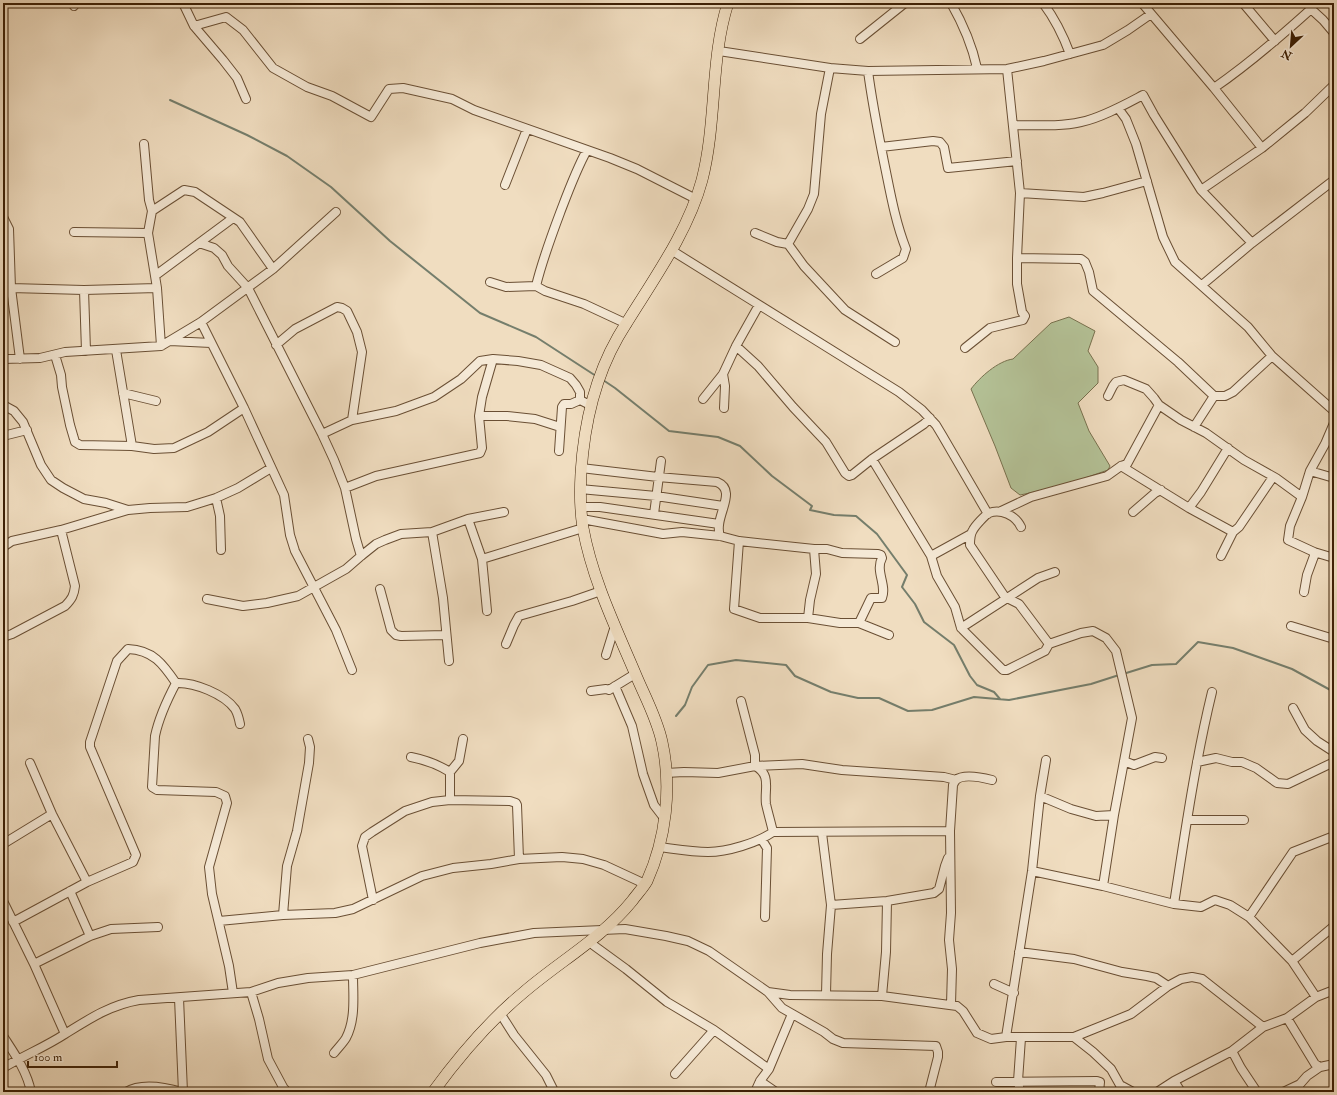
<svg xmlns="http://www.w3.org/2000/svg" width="1337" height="1095" viewBox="0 0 1337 1095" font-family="'IM FELL Double Pica',serif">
<rect width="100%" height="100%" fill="#f0ddc0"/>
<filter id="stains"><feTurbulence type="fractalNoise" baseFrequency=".005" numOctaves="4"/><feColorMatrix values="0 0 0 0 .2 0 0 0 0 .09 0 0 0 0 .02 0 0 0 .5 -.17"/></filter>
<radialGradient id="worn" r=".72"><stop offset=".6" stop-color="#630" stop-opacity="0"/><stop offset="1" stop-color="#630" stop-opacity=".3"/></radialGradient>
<path fill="#b4c297" stroke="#78714e" d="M1069,317l26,14 -7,20 10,16v16l-20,20 11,28 21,35 -2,4 -49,17 -39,8 -9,-7 -16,-42 -24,-57c9,-12 27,-28 42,-30l38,-36z"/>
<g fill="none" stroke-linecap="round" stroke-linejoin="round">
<path stroke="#757e6c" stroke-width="2" d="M170,100l77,35 40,21 44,31 59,54 90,72 56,24 60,39
M603,380l12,8 54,43 49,6 22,9 32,30 40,30 -2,4 24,5 22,1 21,18 30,41 -5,12 13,17 9,18 30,23 16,31 7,9 17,7 6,7
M1123,674l29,-9 24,-1 22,-22 35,6 59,21 42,23
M676,716l9,-11 7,-18 16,-22 28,-5 50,5 9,11 36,16 27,6h21l29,13 24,-1 42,-13 35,3 82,-16 28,-9"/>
<defs>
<path id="minor" d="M72,3l2,3
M183,3l11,23 29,34 14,18 9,21
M951,3c12,21 21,42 26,65
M1043,3c12,16 20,32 27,51
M1142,3l72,85 48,60
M1243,3l32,38
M1311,9l12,11 11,13
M194,26l32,-9 17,13 30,38 34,19 25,9 39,21 18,-28 14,-1 49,11 22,11 136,48 27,11 59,30
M860,39l45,-36
M719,51l111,17 38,3 139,-2 37,-8 59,-16 25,-15 23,-16
M868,71c4,31 10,61 16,91 6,29 11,59 22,87l-3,9 -27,16
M1214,88c35,-24 66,-51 97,-79l2,-6
M1118,108l8,11 10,25 27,93 12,25 73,65 24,29 62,55
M1013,125c23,0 46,2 68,-3 20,-4 45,-18 62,-27l11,20 47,75 51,53
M144,144l5,56 3,11
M881,147l52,-6 7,1 4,5 4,21 69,-7
M505,185l22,-56
M1201,190l61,-42 43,-35 29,-28
M1020,193l64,4 19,-4 44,-12
M3,217l6,12 2,59 9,71
M74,232l74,1
M755,233l22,9 11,2 16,22 41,44 50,32
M199,243l15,5 8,7 6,11 20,22 74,146 12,26 11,28 11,51 5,17
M788,244l20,-35 6,-15 7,-80 9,-46
M671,250l228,142 23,18 14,15 6,10 46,79
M1017,258l64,1 4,3 4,10 4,19 85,71 36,34h11l8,-4 39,-36
M156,275l77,-57
M490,282l16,5 30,-1 9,5 39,13 43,20
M1202,285l50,-42 82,-63
M536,286c6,-25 15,-49 24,-73 8,-21 16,-43 27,-63
M84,290l2,61
M3,291h4l4,-3 73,2 73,-2
M201,322l43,86 40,87 6,40 5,16 41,79 16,40
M170,341l41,2
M276,345l19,-16 42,-22 5,1 5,3 10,21 5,20 -10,68
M161,346l-4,-58 -9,-55 4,-22 32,-21 11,2 45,30 33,47
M736,346l22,20 35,41 33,35 19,31 4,3 3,-1 20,-16 52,-35 6,-6
M965,348l25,-20 33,-8 2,-4 -3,-4 -5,-28v-26l3,-65 -13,-124
M116,350l16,96
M55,355l6,20 1,12 8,38 5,17 5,3 52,1 22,3 20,-1 34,-16 36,-24
M3,359l37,-1 25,-6 96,-6 40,-24 72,-53 63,-57
M723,374l2,12 -1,22
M123,393l33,8
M1108,396l5,-10 3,-4 8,-2 22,9 8,9 5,7 22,15 25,13 38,27 32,18 26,19
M703,399l20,-25 13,-28 23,-41
M3,405l11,6 9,11 18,43 10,15 12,8 21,11 22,4 22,7
M479,416h28l28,3 25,8
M1334,423l-9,21 -15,27 -8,26 -12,29 -2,14 26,12 20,6
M1194,427l20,-31
M322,434l30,-14 44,-9 38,-14 27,-18 19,-18 13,-2 25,2 23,4 29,13 6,7 4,7v8l10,5
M3,436l24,-6
M559,451l3,-44 2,-3h7l9,-4
M872,459l59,97 6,20 18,31 6,21 42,42h4l38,-19 4,-7 32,-11 12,-2 13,7 10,13 16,67 -18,97 -11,71
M1121,466l68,42 44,24
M581,468l77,9 59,5c22,9 -4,35 3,54
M1310,471l24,7
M345,488l31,-12 104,-23 2,-5 -3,-32 3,-19 11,-38
M580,489l76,7 67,10
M216,498l4,18 1,34
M581,507h19l119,17
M1189,508l12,-16 27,-44
M1001,511l30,-14 76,-21 14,-10 6,-2 32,-59
M1133,512l22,-19 6,-3
M654,514l7,-53
M468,519l14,40
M582,519l81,15 19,-2 38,4 19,5 75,8h13l15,4 36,1 3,1 1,3c-7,13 5,27 0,40h-11l-12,25h-19l-32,-5h-48l-26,-9 5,-68
M1021,527c-5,-11 -20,-19 -32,-14 -4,2 -14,13 -16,17 -3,4 -3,11 -3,15l35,52 14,7 30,40
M432,532l11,66 6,63
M3,547l9,-6 49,-11 67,-20 22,-2 37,-1 29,-9 22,-10 33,-20
M931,556l40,-22
M1221,556l12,-24 6,-5 34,-50
M380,589l11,41 5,5 5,1 45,-1
M1304,592l3,-17 7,-19v-4
M207,599l36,7 24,-3 31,-7 48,-27 15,-13 15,-12 9,-4 16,-6 31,-2 36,-13 36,-7
M487,611l-5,-52 101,-31
M808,618l2,-18 6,-26 -2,-25
M859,623l30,12
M1291,626l43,13
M961,628l77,-50 17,-6
M3,637l9,-3 53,-28c7,-7 9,-11 10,-20l-14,-56
M506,644l8,-19 5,-9 53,-15 29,-10
M606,655l9,-29
M176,683c-9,17 -17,34 -21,53l-3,51 5,3 59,2 9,4 2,7 -18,64 3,27 17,72 4,27
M176,683c18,-1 48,11 59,26 3,5 4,10 5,15
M615,686l17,40 11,48 11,31 10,13
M591,691l15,-2 3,1 26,-16
M741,701l14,54v11c17,9 9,23 11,38 2,9 5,19 7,28
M1293,708l12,22 12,11 17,11
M411,757c15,3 26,7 39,15
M1124,761l10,4 21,-8 7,1
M1197,762l19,-4 16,4h10l14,6 21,15 11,1 46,-22
M30,763l22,51 35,68
M666,773l18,-1 34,1 37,-7 47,-2 40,6 102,7 12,3
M1040,796l31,13 25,7 18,-1
M450,800v-28l9,-11 4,-22
M1187,820h57
M822,833l9,72 -4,49 -1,40
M762,840l5,8 -2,69
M3,844l49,-30
M659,847c16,2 33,5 49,5 19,0 49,-9 65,-20l177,-1
M1032,871l71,15 71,18 27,3 14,-7 15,5 19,12 43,44 24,36
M70,891l20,45
M373,900l-11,-54 3,-9 7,-5 33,-21 27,-9 18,-2 60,1 6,2 1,2 2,54
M3,901l31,63 31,70
M1174,904c11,-71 21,-142 38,-212
M831,905l56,-4 47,-8 5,-4 6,-23 3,-8
M283,915l4,-49 10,-35 12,-68 1,-16 -2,-8
M1249,917l44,-65 41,-16
M219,921l64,-6 52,-2 18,-4 69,-33 31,-8 38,-4 28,-5 43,-2 21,2 21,6 41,19
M13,922l74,-40 46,-20 3,-7 -46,-108v-5l27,-81 11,-12c25,1 35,15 48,34
M589,942l37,27 41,33 47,28 55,39
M1019,952l55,7 48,13 25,4 9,2 12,8
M1292,961l42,-35
M34,964l56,-28 21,-7 47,-2
M994,984l20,9
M251,992l8,27 9,40 15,28 4,5
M768,992l14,16 42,24 9,7 10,4 93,3 2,6v5l-9,35
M882,996l4,-44 1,-51
M179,998l4,94
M951,1004l1,-35 -3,-29 2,-27 -1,-82 3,-46c1,-2 2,-4 3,-5 8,-7 28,-2 36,0
M500,1013l14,22 32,40 8,16
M1287,1018l28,46 5,3 14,-3
M3,1036c11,17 24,35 28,56
M1006,1037l26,-166 8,-75 6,-36
M1074,1037l19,15 18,17 9,16 13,7
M1232,1051l9,17 16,24
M334,1053c4,-5 9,-10 12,-15 10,-19 7,-43 7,-63
M3,1068c20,-12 42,-21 62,-34 24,-15 45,-29 74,-34l112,-8 27,-9 30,-5 45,-3 127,-32 54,-10 91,-4 41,7 22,5 21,10 59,41 22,3 92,1 75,10 6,5 14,22 14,6 15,-2h68l57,-23 37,-28 13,-7 11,-2 10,2 61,48
M675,1074l39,-44
M760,1081l16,11
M1174,1081l7,11
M996,1082l101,-1 3,1 -1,10
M126,1092c16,-10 39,-5 56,0
M755,1092l5,-11 9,-12 23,-55
M1020,1092l-2,-11 3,-43
M1157,1092l17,-11 58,-30 31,-24 24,-9 29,-21 18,-7
M1283,1092l17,-8 7,-8 13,-9"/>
<path id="major" d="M433,1092c27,-37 56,-71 91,-100 36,-31 78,-54 108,-91 5,-7 11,-13 15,-20 19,-42 25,-94 15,-139 -5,-24 -18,-47 -27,-69 -20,-47 -43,-95 -52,-145 -3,-18 -3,-37 -2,-55 3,-48 13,-94 37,-136 29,-49 69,-101 84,-157 15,-58 8,-121 26,-177"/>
</defs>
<use href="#minor" stroke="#6a4f34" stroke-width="10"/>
<use href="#major" stroke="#3d2005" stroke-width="12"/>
<use href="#minor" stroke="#f5e9d6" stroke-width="8"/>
<use href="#major" stroke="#f0ddc0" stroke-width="11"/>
</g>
<rect width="1337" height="1095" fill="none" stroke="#f0ddc0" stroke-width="16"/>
<rect x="4" y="4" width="1329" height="1087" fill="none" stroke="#3d2005" stroke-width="2"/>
<rect x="8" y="8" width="1321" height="1079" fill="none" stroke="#3d2005"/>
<g transform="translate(1291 46) rotate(206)" stroke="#f5e9d6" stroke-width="3" paint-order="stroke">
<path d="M0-3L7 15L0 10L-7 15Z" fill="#3d2005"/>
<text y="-6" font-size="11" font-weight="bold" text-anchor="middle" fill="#3d2005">N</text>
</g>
<path d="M28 1061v6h89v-6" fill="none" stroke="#3d2005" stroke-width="2"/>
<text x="34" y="1061" font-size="12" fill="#3d2005" stroke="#f5e9d6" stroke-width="3" paint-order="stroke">100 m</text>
<rect width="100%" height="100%" filter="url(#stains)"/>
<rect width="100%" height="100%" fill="url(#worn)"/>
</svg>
